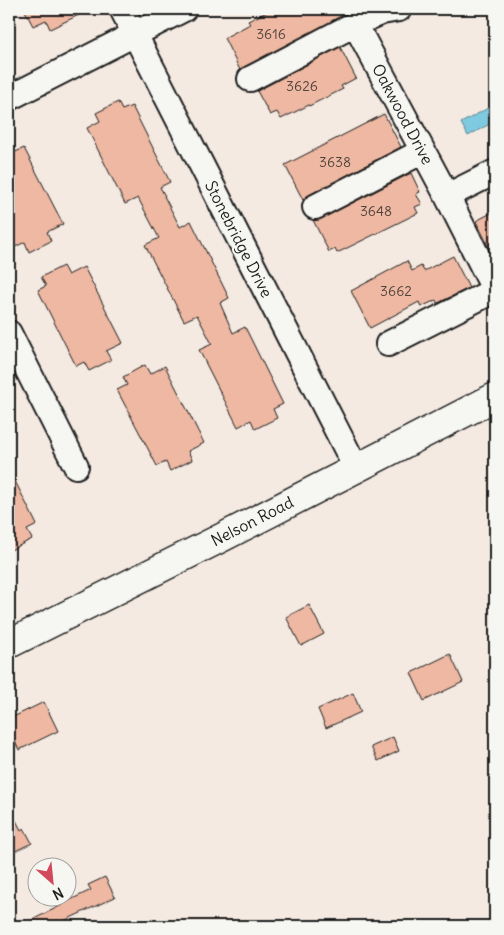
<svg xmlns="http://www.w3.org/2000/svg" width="504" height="935" viewBox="0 0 504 935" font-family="Delius,sans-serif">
<rect width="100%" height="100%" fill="#f4eae2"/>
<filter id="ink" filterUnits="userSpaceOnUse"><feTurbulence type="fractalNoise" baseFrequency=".02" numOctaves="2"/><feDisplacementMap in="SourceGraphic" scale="10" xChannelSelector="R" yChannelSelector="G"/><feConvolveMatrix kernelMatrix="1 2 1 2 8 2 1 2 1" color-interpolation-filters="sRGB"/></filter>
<g filter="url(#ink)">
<path fill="#7fcae0" stroke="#578492" d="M488,108l7,13 -27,15 -7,-13z"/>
<path fill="#eeb8a2" stroke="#1c1c1c" d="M24,9h67l-41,20 -4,-9 -13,6z
M273,9h82l-111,58 -4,3 -16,-32 26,-14 -2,-3z
M340,47l16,31 -15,8 2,3 -34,17v-1l-28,14 -4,-7 -7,3 -13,-24z
M118,102l4,8 10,-4 38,76 -10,5 5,9h-1l16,31 11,-6 38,77 -9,5 13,30 12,-6 38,77 -10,5 4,9 -22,11 -4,-9 -13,7 -39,-77 13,-6 -15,-29 -13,6 -39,-76 14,-7 -21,-40 -13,6 -38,-76 13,-7 -4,-8z
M384,114l17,33 -92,48 -6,5 -18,-35z
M24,148l39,76 -16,8 4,9 -22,11 -4,-10 -10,5 -6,-13v-79z
M411,173l9,19 -4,2 6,10 -7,3 3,6 -81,40 -2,-4 -6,3 -16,-32 8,-1z
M495,211v48l-19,-38z
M453,256l16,32 -31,15 -2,-3 -15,7 -2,-5 -49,26 -19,-37 56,-30 5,10 9,-5 3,5z
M63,266l5,9 16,-8 39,76 -17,8 5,9 -22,11 -5,-9 -8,4 -38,-76 8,-4 -5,-9z
M145,365l5,9 15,-8 39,77 -16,8 4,9 -22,11 -4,-9 -9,4 -40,-76 10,-5 -4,-8z
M9,469l28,56 -10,5 5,9 -23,12z
M309,605l15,29 -23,12 -15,-29z
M450,654l13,28 -39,19 -13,-28z
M353,693l8,19 -35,16 -8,-19z
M44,702l14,29 -39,19 -10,-20v-11z
M393,737l6,14 -21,10 -7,-14z
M9,807l12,23 3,-2 8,15 -23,11z
M105,877l10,20 -62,29h-33l42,-21v-1l29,-14 -3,-5z"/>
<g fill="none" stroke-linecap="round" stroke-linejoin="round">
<defs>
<path id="minor" d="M122,9l234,459
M399,9l-17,3 -27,12 92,172 48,-24
M250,79l105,-55
M9,98l175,-89
M447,196l48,95
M315,207l108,-56
M9,333l67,133
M388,344l107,-54"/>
<path id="major" d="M9,644l214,-107 272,-140"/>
</defs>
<use href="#minor" stroke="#1c1c1c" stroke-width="28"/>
<use href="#major" stroke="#1c1c1c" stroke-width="31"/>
<use href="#minor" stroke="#f6f6f2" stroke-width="24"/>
<use href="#major" stroke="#f6f6f2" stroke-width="28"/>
</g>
</g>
<g text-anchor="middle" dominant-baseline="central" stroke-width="4" stroke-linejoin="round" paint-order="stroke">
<g font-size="14" fill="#50433e">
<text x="271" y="34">3616</text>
<text x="302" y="86">3626</text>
<text x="335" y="162">3638</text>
<text x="376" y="211">3648</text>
<text x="396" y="291">3662</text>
</g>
<g font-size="16" fill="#1c1c1c" stroke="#f6f6f2">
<text transform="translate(403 114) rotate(62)">Oakwood Drive</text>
<text transform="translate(239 239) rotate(63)">Stonebridge Drive</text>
<text transform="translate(252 521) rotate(-27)">Nelson Road</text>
</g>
</g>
<rect width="504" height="935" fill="none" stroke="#f6f6f2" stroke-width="30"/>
<rect x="15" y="15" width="474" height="905" fill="none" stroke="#1c1c1c" stroke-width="2" filter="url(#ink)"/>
<g transform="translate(52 882) rotate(153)"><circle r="24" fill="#f6f6f2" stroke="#9f9f9c"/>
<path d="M0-4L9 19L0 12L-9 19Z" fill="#d1495b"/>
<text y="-8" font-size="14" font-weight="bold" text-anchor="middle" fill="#1c1c1c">N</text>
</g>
</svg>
